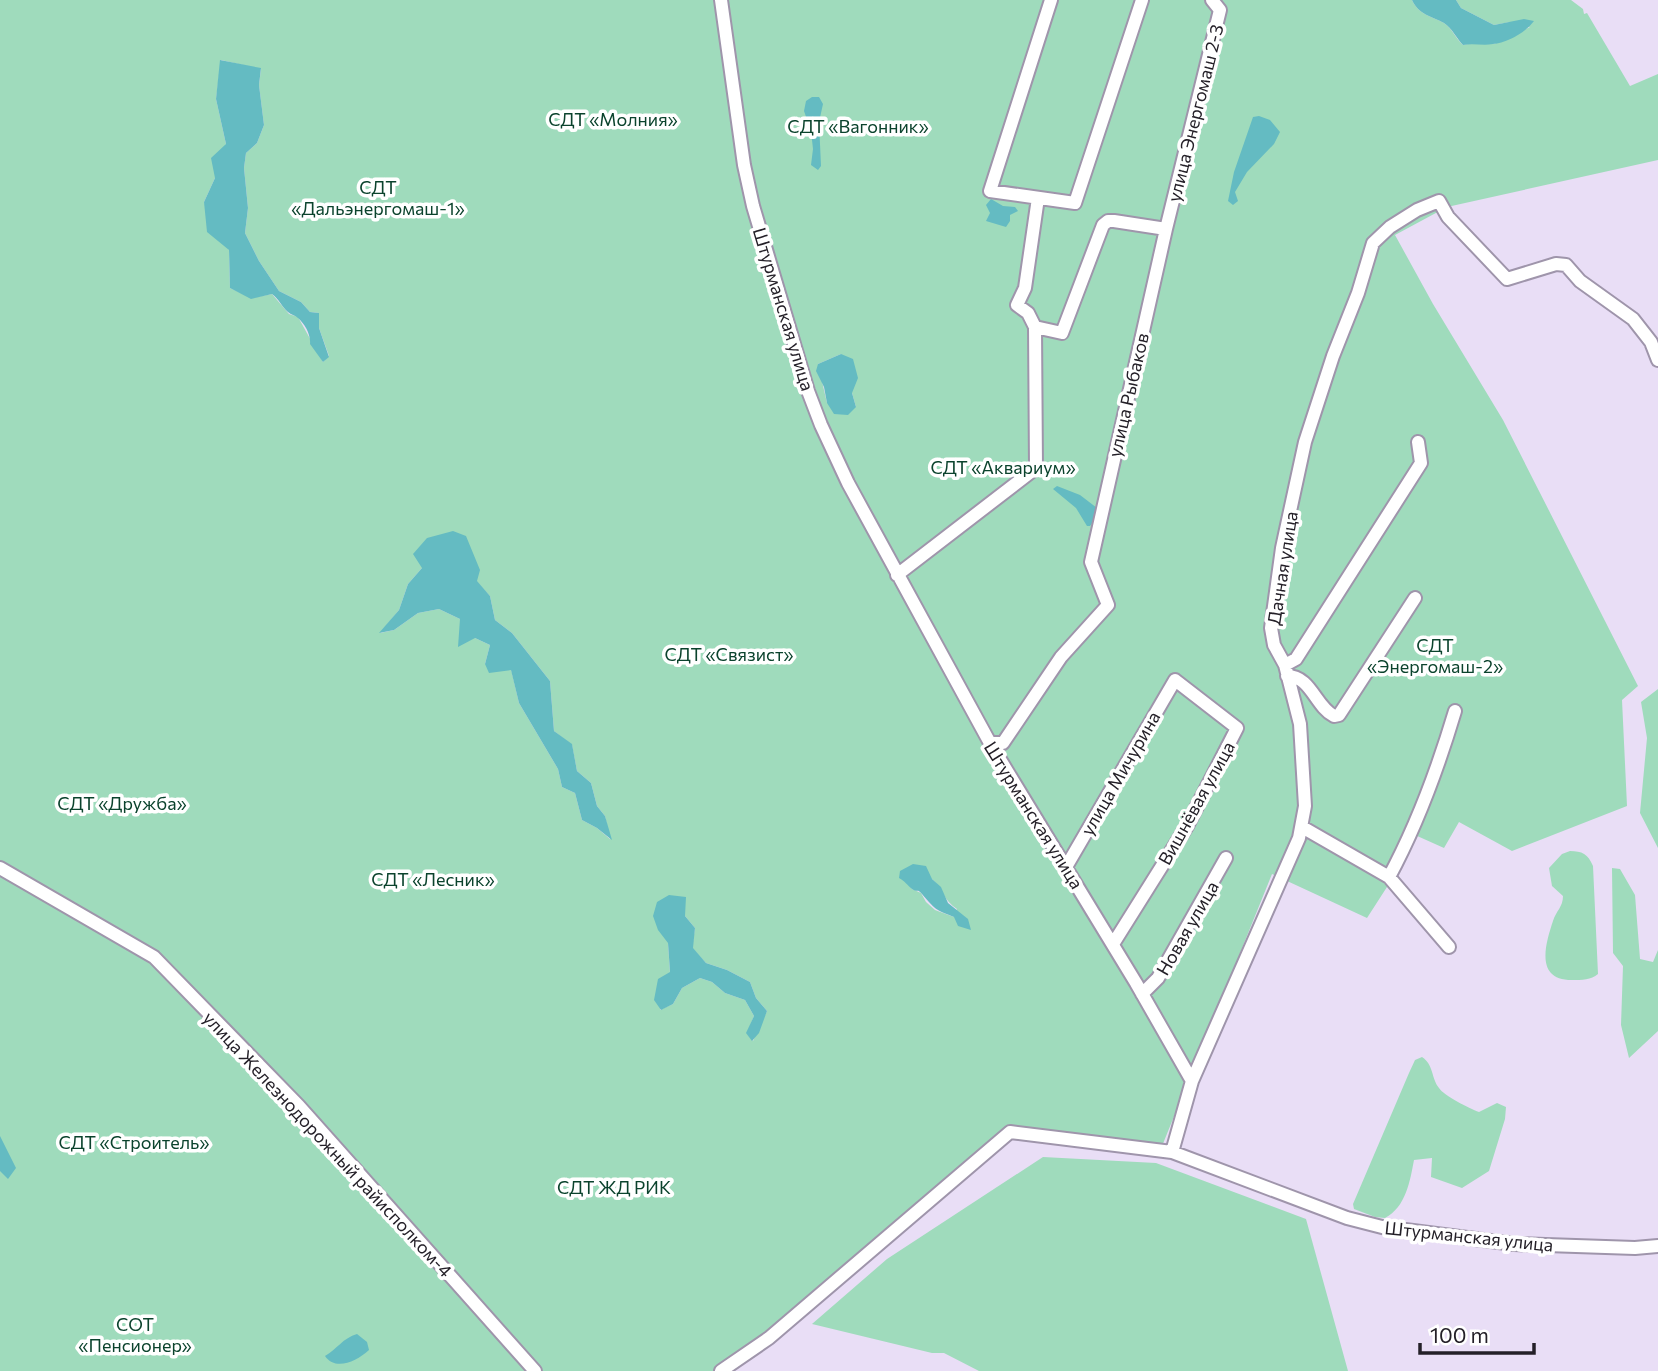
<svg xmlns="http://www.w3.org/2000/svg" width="1658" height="1371" viewBox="0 0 1658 1371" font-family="Commissioner,sans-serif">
<rect width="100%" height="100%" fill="#e9def6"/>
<path fill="#9fdbbc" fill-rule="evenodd" d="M0,0h1412c7,15 19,16 32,23 8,5 12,16 19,22l15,-3 16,2 36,-17 -20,-5 -16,3 -33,-17 -5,-8h115l12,9 1,5 3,-1 43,73 28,-12v86l-211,47 -52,28 38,69 70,116 135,266 -16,14 5,106 -115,45 -53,-29 -15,26 -29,-13 -19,38 -29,45 -95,-44 -114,282 -145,-22 -285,237h-728zM221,60l40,9 -2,16 5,40 -7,18 -11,10 -2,15 4,40 -3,25 14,28 20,30 22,11 9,10 9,1v15l10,28 -6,6 -25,-45 -9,-3 -17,-20 -21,4 -21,-10 -1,-38 -25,-48 11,-24 11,-34 -10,-45zM841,354l15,53 -29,-4 -9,-39zM422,568l54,13 14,15 5,24 17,13 38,48 4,50 18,14 5,26 14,12 6,23 8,10 5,23 -13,-11 -15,-8 -7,-27 -13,-6 -4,-18 -39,-66 -8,-34 -26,-5 5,-19 -15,-7 -15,-19 -21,-10 -21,4 -24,17 -14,3 19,-23 9,-26zM932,879c11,10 12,22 25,30l-3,8 -19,-7 -9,-8 -5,-9 -9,-4 -6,-8zM685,897v19l10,12 -3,20 14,15 21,7 23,12 6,16 11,13 -14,30 -6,-8 7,-17 -9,-16 -20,-7 -13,-11 -12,-4 -18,10 -9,16 -13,6 10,-37 -2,-30z
M1658,689v159l-18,-35 7,-75 -6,-36z
M1570,851c12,0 18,3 23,15l5,108c-7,6 -16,6 -26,6 -37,0 -27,-35 -19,-59 3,-10 10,-14 10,-25l-11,-10 -3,-18 13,-14z
M1612,868l8,1 15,26 5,64 13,3 5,-12v81l-29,27 -8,-33 2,-59 -10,-13z
M1422,1057c12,8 9,21 17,31 5,8 30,20 40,24l18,-9 9,4 -1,12 -16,52 -27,17 -31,-11 1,-19 -18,2c-4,21 -8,47 -29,58l-10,-1 -21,-8 -1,-5 56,-131 6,-13z
M1043,1157l113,6 150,56 42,152h-369l-35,-18h-12l-120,-29 75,-65z"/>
<path fill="#64bbc2" d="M1412,0h44l5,8 33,17 30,-6 10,2c-9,12 -27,22 -41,23 -10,2 -19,-1 -30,1 -6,-6 -11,-17 -19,-22 -13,-7 -25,-8 -32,-23z
M220,60l41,8 -2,17 5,40 -7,18 -11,10 -2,15 4,40 -3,25 14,28 20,30 22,11 9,10 9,1v15l10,29 -6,5 -13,-18c1,-9 -5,-20 -12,-26 -3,-3 -7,-3 -10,-6 -6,-5 -9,-13 -16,-18l-21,5 -21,-11 -1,-38 -22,-18 -3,-30 11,-24 -4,-20 15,-14 -10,-45z
M812,97h7l4,7 -4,18 2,44 -3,4 -7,-5 2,-16 -2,-18 -7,-20 2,-10z
M1259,116l11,4 10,12 -6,12 -27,28 -12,20 3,9 -5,4 -5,-4 6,-29 19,-55z
M991,199l12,7 12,1 3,4 -8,4v6l-4,6 -20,-6 4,-8 -4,-8z
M841,354l12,5 5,19 -6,15 4,14 -8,8 -14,-1 -7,-11 -3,-16 -8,-16 2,-7z
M1057,486l23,9 17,13v9l-7,9h-3l-11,-18 -23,-19z
M453,531l13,5 14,34 -3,11 13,15 5,24 17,13 38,48 4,50 18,13 5,27 14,12 6,23 8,10 7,24 -15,-12 -15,-8 -7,-27 -13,-6 -4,-18 -39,-66 -8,-33 -22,3 -4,-9 5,-19 -15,-7 -17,9 2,-28 -21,-10 -21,4 -24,17 -15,3 20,-23 9,-26 14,-16 -9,-14 14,-16z
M913,864l13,2 6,13 9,8 7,16 20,16 3,11 -13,-4 -4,-9c-20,-8 -19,-8 -32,-23 -5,-6 -4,-1 -10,-5 -5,-4 -7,-8 -13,-11l1,-7z
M669,895l17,2 -1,19 10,12 -2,20 13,15 21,7 23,12 6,16 11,13 -8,22 -7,8 -6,-8 8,-17 -9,-16 -20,-7 -13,-11 -12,-4 -18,10 -9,16 -12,6 -7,-10 4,-21 12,-7 -2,-29 -10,-13 -5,-14 4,-14z
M0,1136l16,32 -8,11 -8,-8z
M357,1334l10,8 2,8c-13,12 -34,21 -44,6 12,-7 18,-18 32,-22z"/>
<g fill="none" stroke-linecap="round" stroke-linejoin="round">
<defs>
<path id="minor" d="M721,0l23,165 9,41 55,185 13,34 27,58 142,260 146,240 56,98 -20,71
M1051,0l-61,191 85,12 67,-203
M1035,327l27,6 41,-108 5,-4h6l52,8
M897,575l139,-107 -1,-141 -7,-14 -11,-8 8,-17 13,-90
M1285,665l11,-6 125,-196 -3,-21
M1287,676c24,0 28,30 47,40l5,-1 76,-117
M990,743h13l58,-86 47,-52 -17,-43 75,-333 54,-219 -8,-10
M1302,827l87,50 60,70
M1066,867l109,-187 62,48 -50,98 -74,118
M0,868l154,89 145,149 236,265
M1389,877c28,-52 49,-109 66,-166
M1142,994l16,-16 68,-120
M1192,1081l107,-243 6,-32 -5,-82 -15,-59 -11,-20 -3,-17 11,-80 23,-106 28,-86 25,-63 15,-50 17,-16 27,-17 22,-9 9,16 59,62 49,-15 10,1 14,16 53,38 18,23 7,18
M721,1371l48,-33 241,-206 162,20 175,66 35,9 132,17 121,4 23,-2"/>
</defs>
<use href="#minor" stroke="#9f95ab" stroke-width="16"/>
<use href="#minor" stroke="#fff" stroke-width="12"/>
</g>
<g text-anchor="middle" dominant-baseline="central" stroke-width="7" stroke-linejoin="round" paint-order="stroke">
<g font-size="18" fill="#242028" stroke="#fff">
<text transform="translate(1195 113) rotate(-76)">улица Энергомаш 2-3</text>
<text transform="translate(784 309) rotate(73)">Штурманская улица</text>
<text transform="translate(1128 395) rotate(-77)">улица Рыбаков</text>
<text transform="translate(1282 568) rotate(-81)">Дачная улица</text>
<text transform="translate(1120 773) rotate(-60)">улица Мичурина</text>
<text transform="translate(1196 803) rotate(-61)">Вишнёвая улица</text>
<text transform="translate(1034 815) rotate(58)">Штурманская улица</text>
<text transform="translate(1187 928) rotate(-60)">Новая улица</text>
<text transform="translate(328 1144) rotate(47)">улица Железнодорожный райисполком-4</text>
<text transform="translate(1469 1236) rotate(6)">Штурманская улица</text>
</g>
<g font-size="18" fill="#0b432d" stroke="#fff">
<text x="613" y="119">СДТ «Молния»</text>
<text x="858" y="126">СДТ «Вагонник»</text>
<text x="378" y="187">СДТ<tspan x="378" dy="21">«Дальэнергомаш-1»</tspan></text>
<text x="1003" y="467">СДТ «Аквариум»</text>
<text x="1435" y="645">СДТ<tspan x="1435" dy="21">«Энергомаш-2»</tspan></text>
<text x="729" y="654">СДТ «Связист»</text>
<text x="122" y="803">СДТ «Дружба»</text>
<text x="433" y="879">СДТ «Лесник»</text>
<text x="134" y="1142">СДТ «Строитель»</text>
<text x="614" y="1187">СДТ ЖД РИК</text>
<text x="135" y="1324">СОТ<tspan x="135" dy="21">«Пенсионер»</tspan></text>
</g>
</g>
<path d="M1420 1343v10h114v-10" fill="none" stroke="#242028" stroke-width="3.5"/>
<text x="1430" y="1343" font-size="21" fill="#242028" stroke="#ffffff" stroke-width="5" paint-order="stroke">100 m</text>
</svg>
